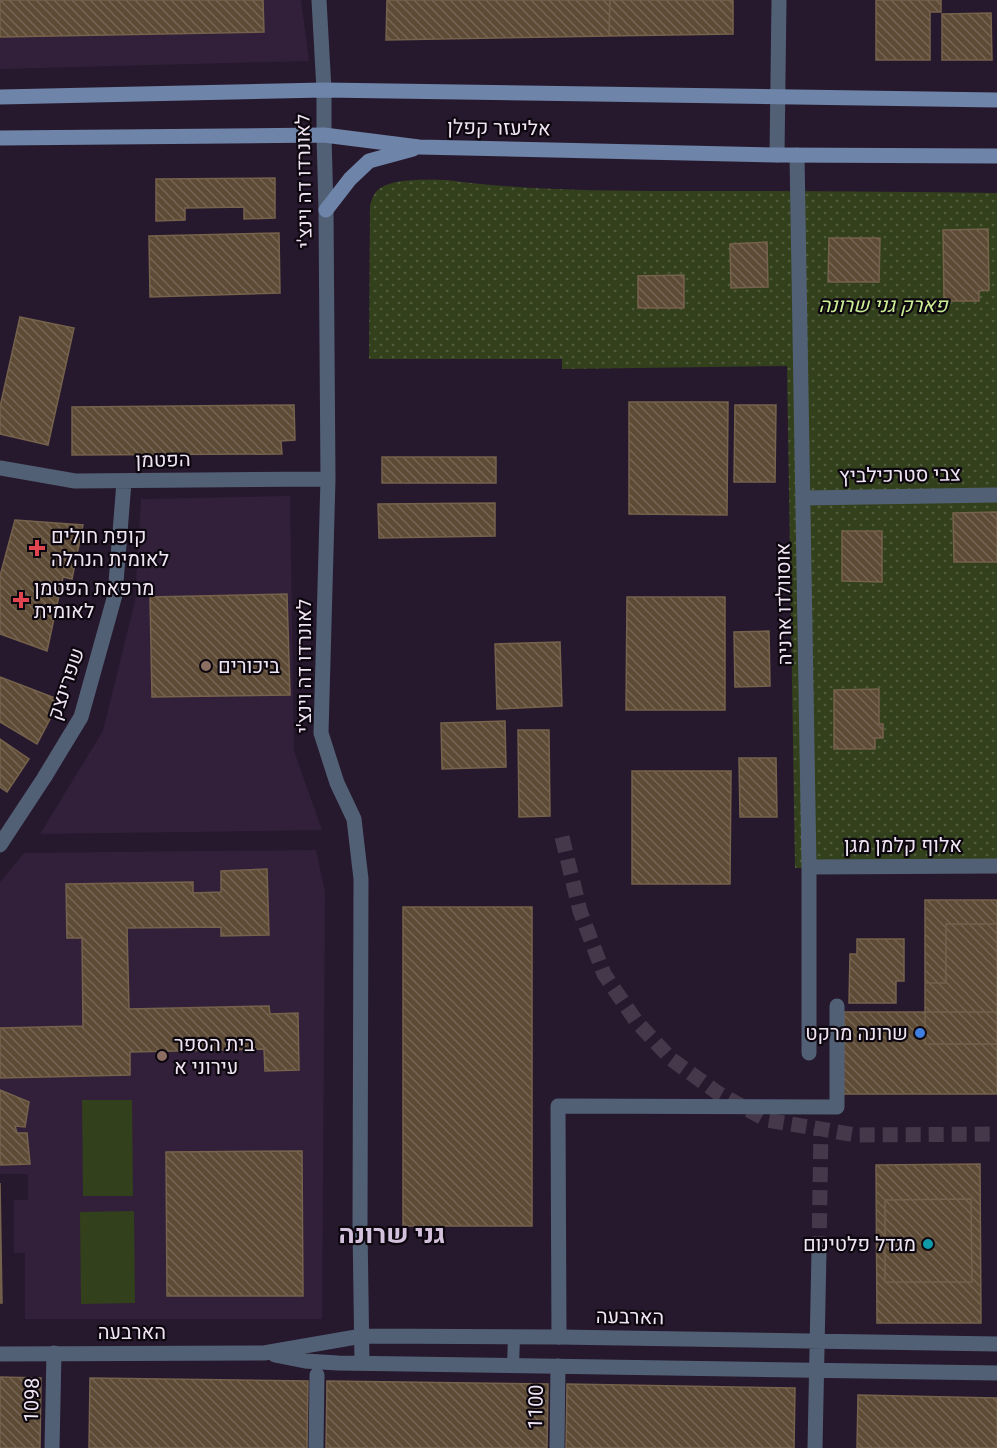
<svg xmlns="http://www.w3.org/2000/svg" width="997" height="1448" viewBox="0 0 997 1448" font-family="Georgia,Heebo,serif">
<defs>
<pattern id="green-dots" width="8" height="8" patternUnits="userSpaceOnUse" patternTransform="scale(1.5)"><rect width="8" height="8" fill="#33401c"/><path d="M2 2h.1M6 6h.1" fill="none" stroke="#515b3d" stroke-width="1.8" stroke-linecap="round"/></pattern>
<pattern id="building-back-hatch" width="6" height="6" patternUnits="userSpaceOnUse" patternTransform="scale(1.5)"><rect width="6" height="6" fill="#5e4b36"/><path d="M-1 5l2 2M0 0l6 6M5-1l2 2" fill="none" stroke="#756554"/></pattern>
</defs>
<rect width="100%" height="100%" fill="#27192d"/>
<path fill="#32203a" d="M0,0h301l8,61 -309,8z
M290,496l4,255 28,79 -282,4 63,-103 32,-130 6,-102z
M316,850l9,42 -3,427h-297v-66h-11v-53h14v-26h-28v-292l24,-29z"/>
<path fill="url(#green-dots)" d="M446,180c98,13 198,11 296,11 85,0 170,1 255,2v675h-202l-8,-502 -225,3v-10h-193l1,-154c1,-3 3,-10 6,-13 12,-15 52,-12 70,-12z"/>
<path fill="#33401c" d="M82,1100h50l1,96h-50z
M134,1211l1,92 -54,1 -1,-92z"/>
<path fill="url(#building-back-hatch)" stroke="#75624c" stroke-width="1.5" d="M0,0h263l1,32 -264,5z
M387,0h223l-1,36 -223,4z
M610,0h123v34l-124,2z
M876,0h65v12h-11v48h-54z
M991,13l1,47h-50v-46z
M275,178v40l-31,1v-12l-59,1v12l-29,1v-42z
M988,229l1,61 -10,1v10h-35l-1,-71z
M279,233l1,60 -130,4 -1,-61z
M829,238h51l-1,44h-51z
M767,242l1,45 -37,1 -1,-44z
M684,275v33h-46v-32z
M20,317l54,11 -26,117 -48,-11v-27z
M629,402h99l-1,113 -98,-1z
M294,405l1,35 -14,1 1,13 -210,1v-48z
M735,405h41l-1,77h-41z
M382,457h114v26h-114z
M495,503v33l-116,2 -1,-34z
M997,512v50h-43l-1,-49z
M15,520l68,5 -11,54 -9,-2 -16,74 -47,-17v-58z
M842,531h40v51l-40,-1z
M287,594l3,101 -138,2 -2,-100z
M627,597h98v113h-99z
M769,631l1,55 -35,1 -1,-55z
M560,642l2,64 -65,3 -2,-65z
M0,677l60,23 -23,44 -37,-22z
M879,689v35h4v14h-8v11h-41v-59z
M505,721l1,46 -64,2 -1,-46z
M518,730h31l1,86 -31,1z
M0,739l29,20 -22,33 -7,-5z
M739,758h37l1,59h-37z
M632,771h99l-1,113h-98z
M267,869l2,66 -48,1v-9l-94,1 2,81 140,-3 1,8 28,-1 1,57 -34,1 -1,-22 -134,3v23l-130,3v-50l83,-2 -1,-88h-15l-1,-54 127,-2v11l28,-1v-21z
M925,900h72v144h-72z
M403,907h129v319h-129z
M946,924h51v88h-72v-29h21z
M857,939h47v42h-8v22h-47l1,-49h7z
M844,1012h153v82h-154z
M0,1090l29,12 -4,25 -10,-1 2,7h10l3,31 -30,1z
M302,1151l1,145h-136l-1,-144z
M980,1164l1,159h-104l-1,-158z
M0,1183l2,120h-2z
M971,1199l1,83h-87v-82z
M0,1377l41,1 -1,70h-40z
M90,1378l218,3 -1,67h-218z
M327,1381l221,3 -1,64h-221z
M567,1384l228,4 -1,60h-228z
M858,1395l139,3v50h-140z"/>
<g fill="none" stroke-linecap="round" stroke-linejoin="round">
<path stroke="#45384b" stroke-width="15" stroke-dasharray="15 8" stroke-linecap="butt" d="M562,837l18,74 24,63 32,47 35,38 47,34 49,27 89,15 141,-1
M819,1251l2,-122"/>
<path stroke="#526076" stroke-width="12" d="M513,1366l1,-29"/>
<path stroke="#526076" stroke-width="15" d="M797,155l12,712v186
M803,498l194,-3
M809,867l188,-1
M559,1337l-1,-231 279,1v-101
M52,1448l2,-95
M316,1448l1,-73
M557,1448l1,-82"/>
<path stroke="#526076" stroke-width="15" d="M324,135l2,75 2,269 -7,254 16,50 17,36 7,60 -1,348 2,136
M777,155l2,-155
M0,468l75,13 253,-2
M0,845l44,-67 37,-61 34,-122 9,-113
M0,1354l264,-1 98,-17 197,1 438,7
M275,1355l30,6 33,2 659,10
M815,1448l4,-197"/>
<path stroke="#526076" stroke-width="15" d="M319,0l5,90v45"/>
<path stroke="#6e84a8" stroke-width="15" d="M0,97l324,-7 673,10
M0,138l324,-3 95,12 358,8 220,1
M326,210l24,-31 19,-18 44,-12"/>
</g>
<g fill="#e0444e" stroke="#0d070f" stroke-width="2">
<path d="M34 539h6v6h6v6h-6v6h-6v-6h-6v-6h6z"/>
<path d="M18 591h6v6h6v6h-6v6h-6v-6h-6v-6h6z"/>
</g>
<g fill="#8d6e63" stroke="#0d070f" stroke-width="2">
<circle cx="206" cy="666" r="6"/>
<circle cx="162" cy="1056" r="6"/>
</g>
<circle fill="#3f7fe0" stroke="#0d070f" stroke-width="2" cx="920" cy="1033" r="6"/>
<circle fill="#0f9aa8" stroke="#0d070f" stroke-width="2" cx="928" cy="1244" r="6"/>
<g text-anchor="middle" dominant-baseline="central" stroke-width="4.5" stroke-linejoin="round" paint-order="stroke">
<g font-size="20" fill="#efe5f3" stroke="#0d070f">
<text transform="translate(499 128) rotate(1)">אליעזר קפלן</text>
<text transform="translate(304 181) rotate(-91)">לאונרדו דה וינצ'י</text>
<text transform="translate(163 460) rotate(-1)">הפטמן</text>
<text transform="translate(900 475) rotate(-1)">צבי סטרכילביץ</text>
<text transform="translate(784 604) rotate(-91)">אוסוולדו ארניה</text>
<text transform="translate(304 666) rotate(-90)">לאונרדו דה וינצ'י</text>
<text transform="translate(66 684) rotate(-71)">שפרינצק</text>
<text x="903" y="845">אלוף קלמן מגן</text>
<text transform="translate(630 1317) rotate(1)">הארבעה</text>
<text x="132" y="1332">הארבעה</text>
<text transform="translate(32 1400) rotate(-89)">1098</text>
<text transform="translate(536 1407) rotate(-89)">1100</text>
</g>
<g font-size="20" font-style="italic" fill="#cbee95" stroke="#0d070f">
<text x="883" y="305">פארק גני שרונה</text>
</g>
<g font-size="20" fill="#efe5f3" stroke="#0d070f" text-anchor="start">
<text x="51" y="536">קופת חולים<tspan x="51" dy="23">לאומית הנהלה</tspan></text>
<text x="34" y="588">מרפאת הפטמן<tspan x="34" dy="23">לאומית</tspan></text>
<text x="218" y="666">ביכורים</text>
<text x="908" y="1033" text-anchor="end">שרונה מרקט</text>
<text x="174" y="1044">בית הספר<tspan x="174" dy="23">עירוני א</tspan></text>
<text x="916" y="1244" text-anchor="end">מגדל פלטינום</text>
</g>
<g font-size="26" font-weight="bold" fill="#d4c2dd" stroke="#0d070f">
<text x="392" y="1235">גני שרונה</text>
</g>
</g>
</svg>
